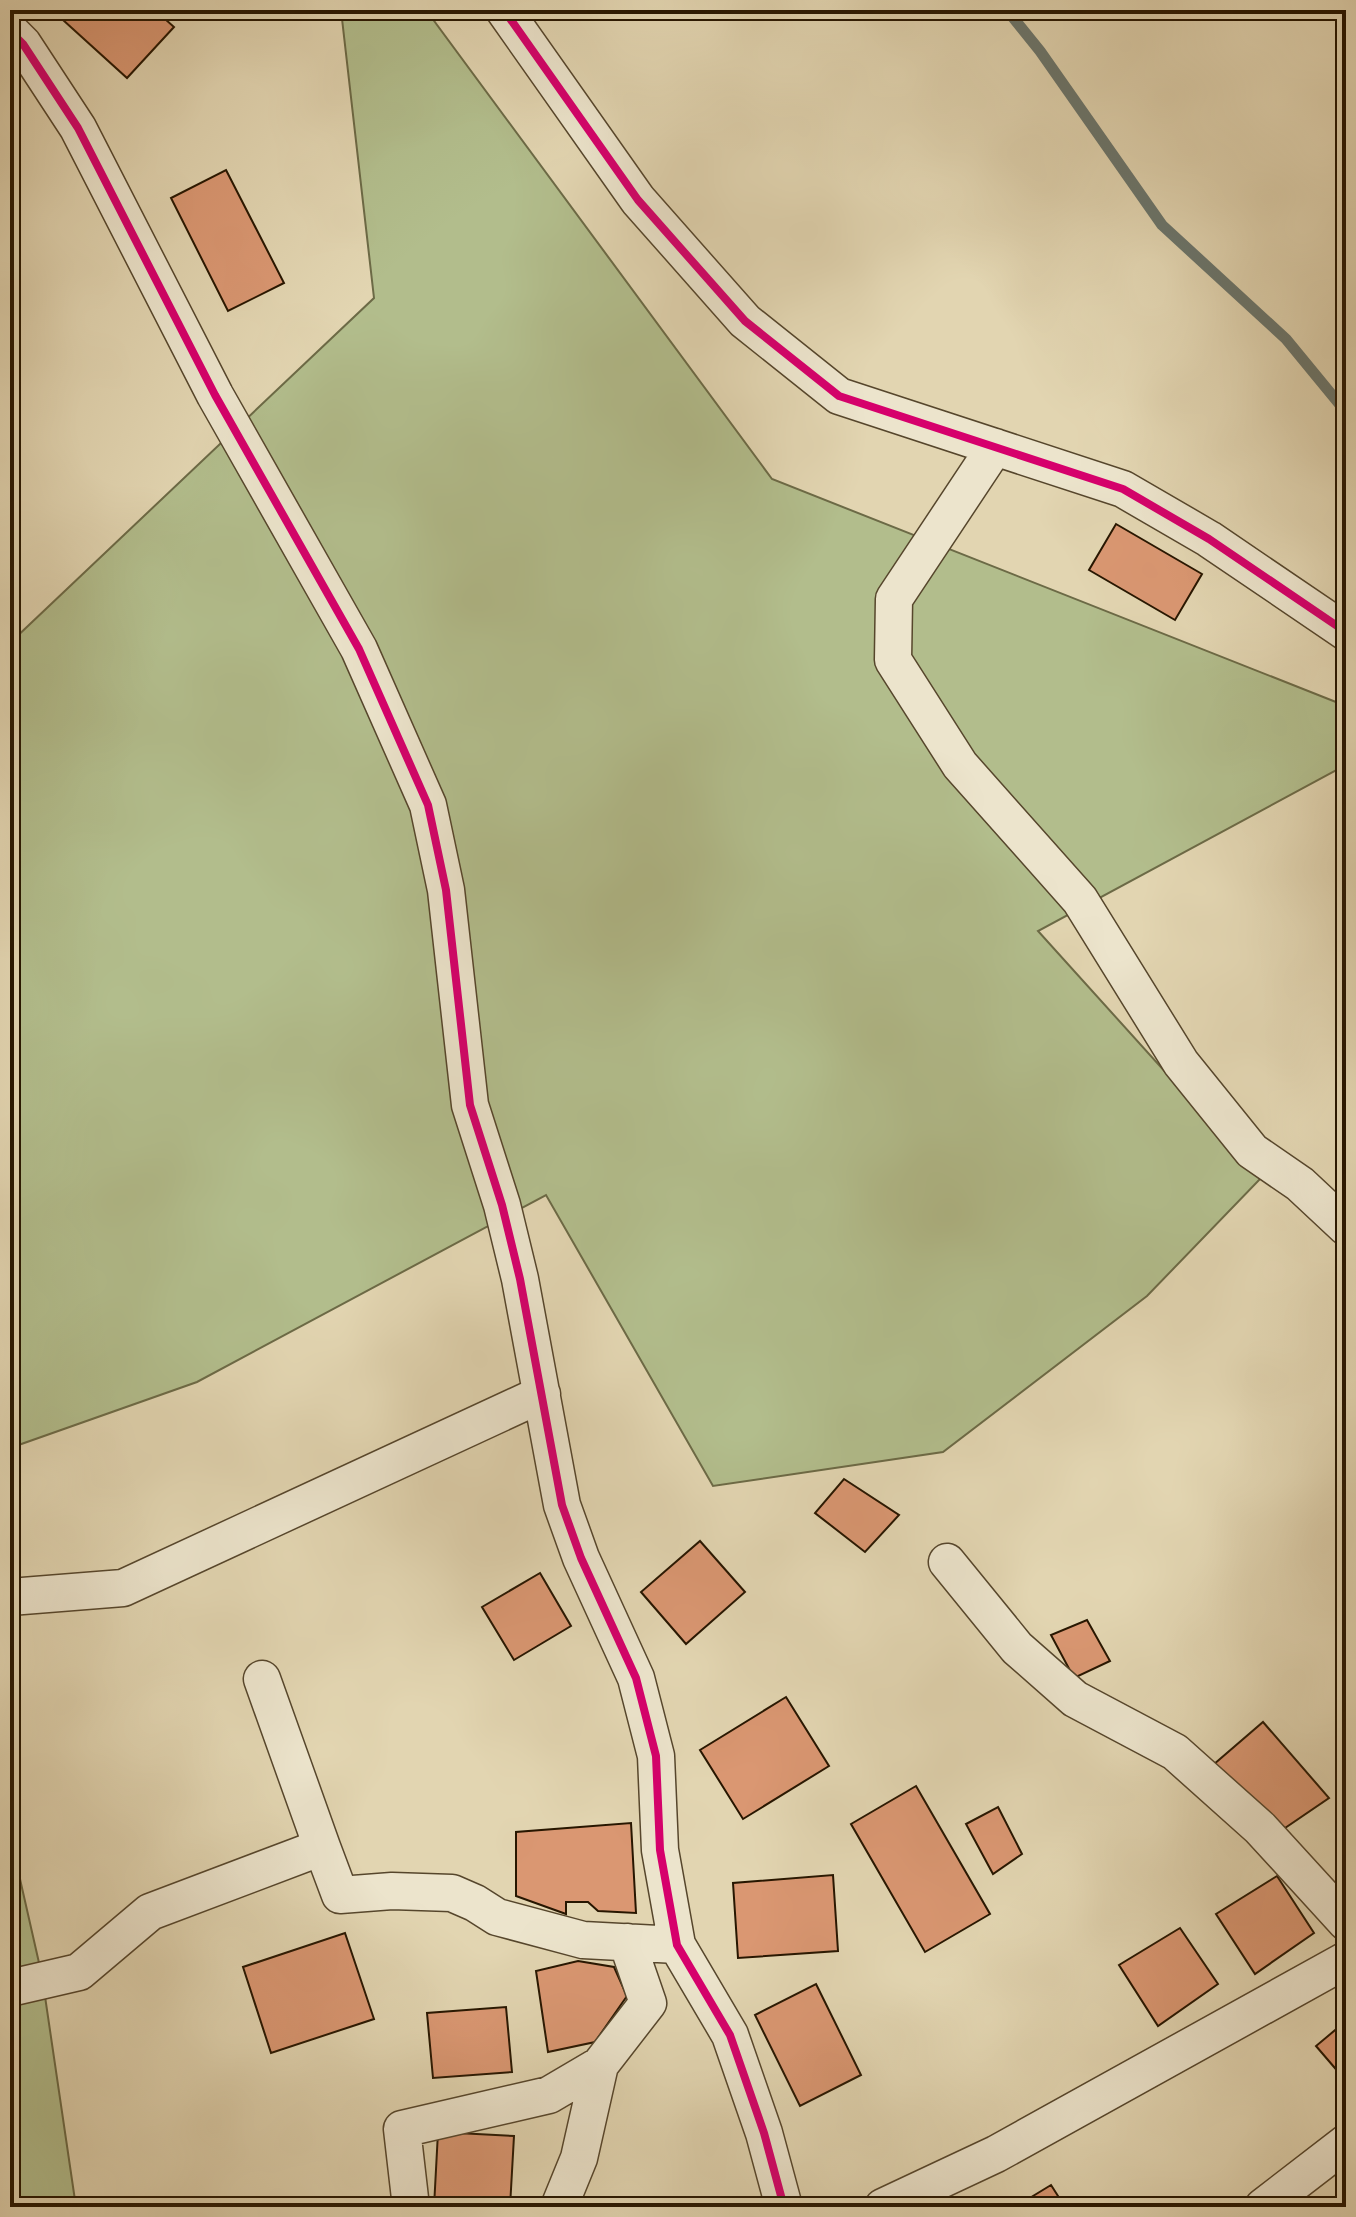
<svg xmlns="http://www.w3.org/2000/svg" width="1356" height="2217" viewBox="0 0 1356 2217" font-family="'IM FELL Great Primer',serif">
<rect width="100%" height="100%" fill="#e2d5b1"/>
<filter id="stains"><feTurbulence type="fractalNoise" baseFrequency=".0025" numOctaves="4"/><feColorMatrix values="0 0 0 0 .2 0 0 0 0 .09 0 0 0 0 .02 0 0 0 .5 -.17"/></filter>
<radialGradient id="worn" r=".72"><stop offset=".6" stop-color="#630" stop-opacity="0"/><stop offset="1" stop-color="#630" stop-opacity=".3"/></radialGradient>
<path fill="#b2bd8c" stroke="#6c6a46" stroke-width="2" d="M341,10h85l346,469 574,227v59l-308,166 223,247 -114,118 -204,156 -230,34 -167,-291 -349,187 -187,66v-805l364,-345z
M10,1835l32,141 34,231h-66z"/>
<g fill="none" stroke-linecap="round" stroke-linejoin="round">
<path stroke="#6b766d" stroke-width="11" d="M1007,10l33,41 122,174 124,114 60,73"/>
</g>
<path fill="#da9772" stroke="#271600" stroke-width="2" d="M52,10h103l19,17 -47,51z
M226,170l58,113 -56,28 -57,-113z
M1116,524l86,50 -27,46 -86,-50z
M844,1479l55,36 -34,37 -50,-39z
M700,1541l45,51 -59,52 -45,-52z
M540,1573l31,53 -57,34 -32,-53z
M1087,1620l23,41 -36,17 -23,-43z
M786,1697l43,69 -86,53 -43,-69z
M1263,1722l66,76 -44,30 -72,-63z
M916,1786l74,128 -65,38 -74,-128z
M998,1807l24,47 -29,20 -27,-50z
M631,1823l5,90 -38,-2 -10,-9h-22v12l-50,-18v-64z
M833,1875l5,76 -100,7 -5,-75z
M1277,1876l37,57 -59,41 -39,-60z
M1180,1928l38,56 -60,42 -39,-61z
M345,1933l29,86 -103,34 -28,-86z
M578,1961l36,6 13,29 -32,46 -47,10 -12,-81z
M816,1984l45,91 -61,31 -45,-91z
M506,2007l6,65 -79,6 -6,-65z
M1346,2021v60l-30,-35z
M438,2132l76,4 -4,71h-76z
M1051,2185l14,22h-50z"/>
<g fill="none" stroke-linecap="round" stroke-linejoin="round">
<defs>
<path id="minor" d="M504,10l134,190 107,121 94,75 284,93 86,50 137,93
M10,31l13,13 55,84 137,267 144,254 69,156 18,85 24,215 32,100 18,74 42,226 19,53 55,120 20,78 4,94 17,95 53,90 34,98 20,74
M995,447l-101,152 -1,61 67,105 120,135 101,163 71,88 48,33 46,43
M947,1562l70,86 58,51 100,53 85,76 86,94
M10,1597l113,-9 419,-194
M262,1679l60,168
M10,1988l69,-16 71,-60 172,-65 18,48 52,-4 60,2 23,10 22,14 86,23 94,5
M411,2207l-9,-78 147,-34 51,-30
M559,2207l20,-49 21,-93 48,-62 -21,-61
M883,2207l113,-53 350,-194
M1263,2207l83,-64"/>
</defs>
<use href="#minor" stroke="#56462c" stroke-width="39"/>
<use href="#minor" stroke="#ece4cc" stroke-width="36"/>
<defs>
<path id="cycleway" d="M504,10l134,190 107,121 94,75 284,93 86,50 137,93
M10,31l13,13 55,84 137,267 144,254 69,156 18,85 24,215 32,100 18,74 42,226 19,53 55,120 20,78 4,94 17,95 53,90 34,98 20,74"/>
</defs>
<use href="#cycleway" stroke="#ece4cc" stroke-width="13"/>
<use href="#cycleway" stroke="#d6006c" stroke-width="8"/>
</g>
<rect width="1356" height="2217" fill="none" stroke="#e2d5b1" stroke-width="40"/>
<rect x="12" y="12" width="1332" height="2193" fill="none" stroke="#271600" stroke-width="4"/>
<rect x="20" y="20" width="1316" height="2177" fill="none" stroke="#271600" stroke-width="2"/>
<rect width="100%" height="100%" filter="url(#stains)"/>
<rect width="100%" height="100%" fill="url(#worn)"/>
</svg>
